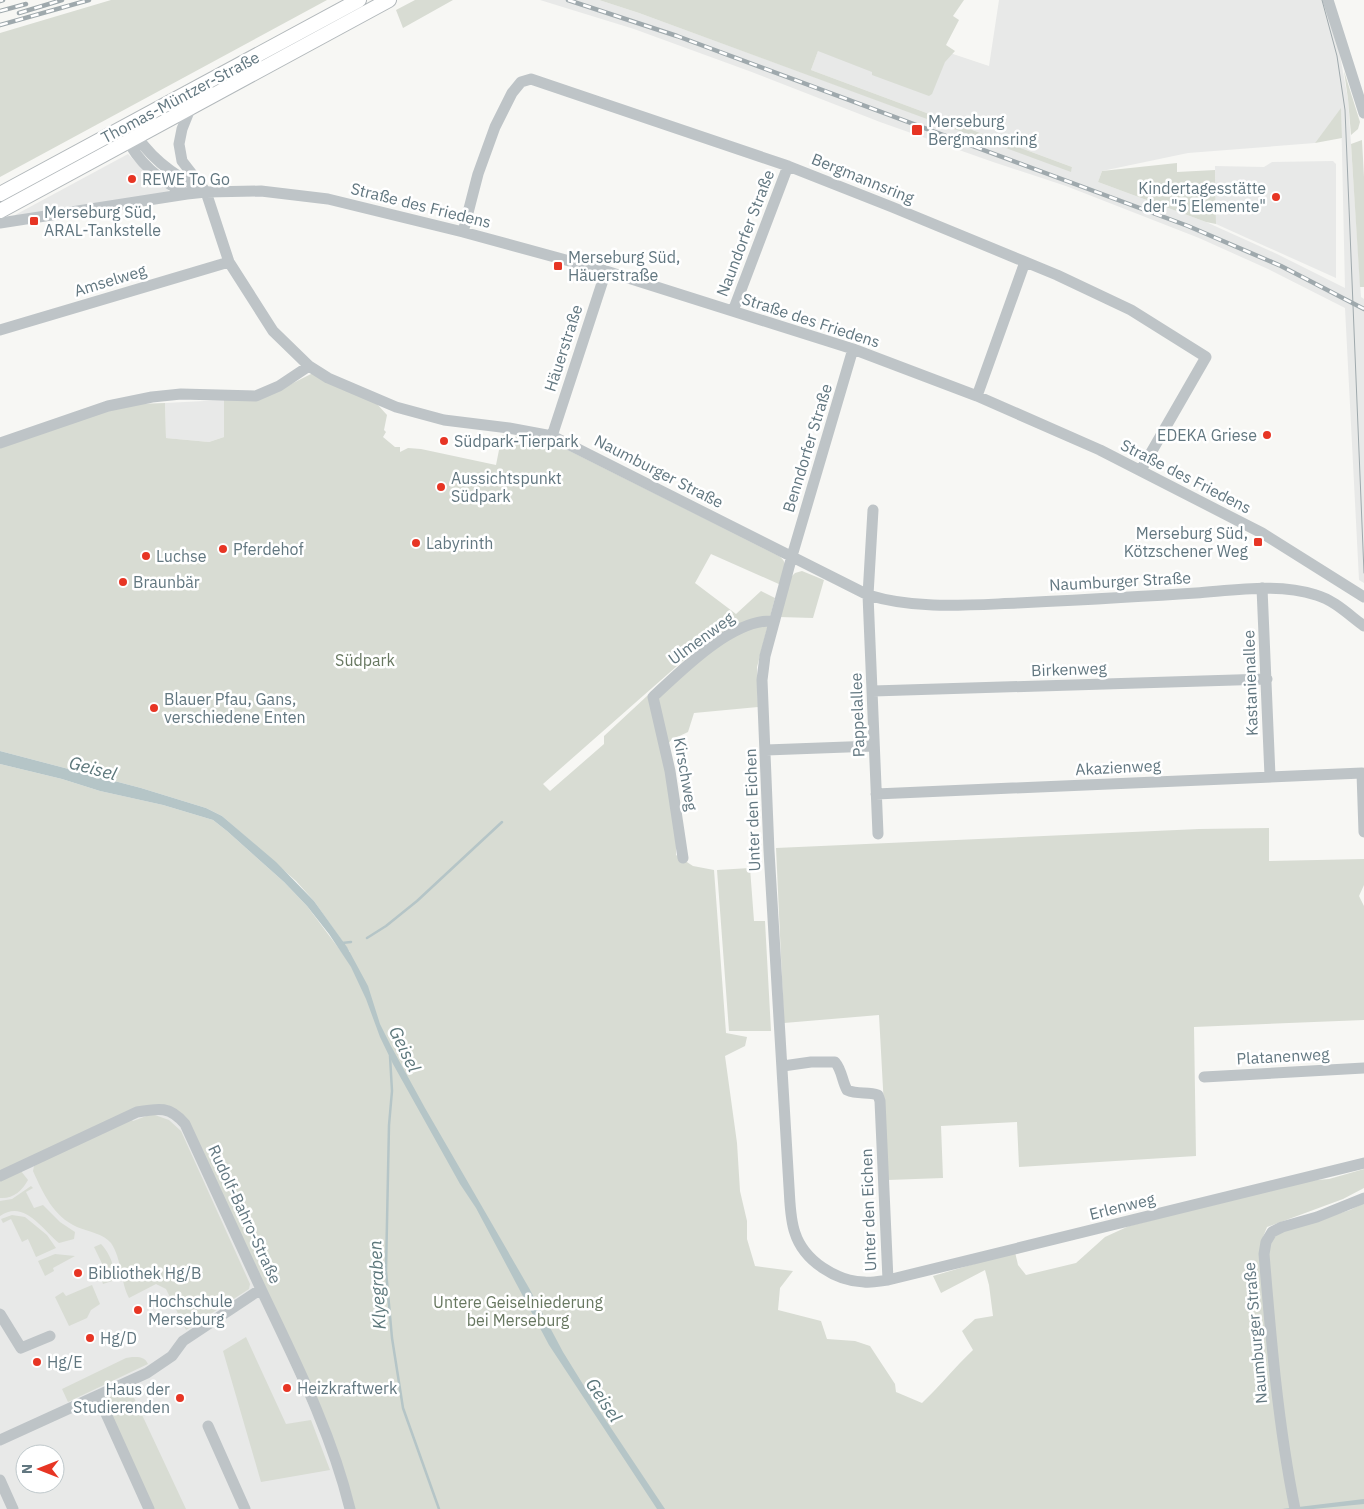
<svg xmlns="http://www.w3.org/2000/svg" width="1364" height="1509" viewBox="0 0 1364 1509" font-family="'IBM Plex Sans',sans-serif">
<rect width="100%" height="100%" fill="#f7f7f4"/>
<path fill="#e8e9e8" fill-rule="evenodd" d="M540,0h59l40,13 432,158 1,-4 -261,-97 7,-19h126l45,15 10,-66h327l12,45 10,54 13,198 3,2v284l-5,-3 -14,-272 -77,-39 -69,-31 -133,-52 -73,-24 -113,-40 -131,-51 -115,-42zM1341,109l4,179 -68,-34 -71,-32 -108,-40 4,-11 86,-18 127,-10z
M128,154l14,14 26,20 1,4 -154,26v-3z
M1333,161l3,3v114l-120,-54 -1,-58 49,1 8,-5z
M224,400v37l-15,5 -43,-4 -1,-35z
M138,1107l39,3 178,399h-355v-337zM25,1454h30v30h-30z"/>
<path fill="#d8dcd3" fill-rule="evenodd" d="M111,0h216l-327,177v-144z
M415,0h38l-50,28 -7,-18z
M599,0h365l-11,16 6,4 -13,25 9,6 -10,11 -13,32 -3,2 -57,-21v-3l-54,-21 -7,19 261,97 -1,5 -432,-159z
M1344,71l16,51 -2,7 -7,6 -3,-36z
M1341,108l1,30 -27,5z
M1362,140l2,37v110h-4l-9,-143z
M1177,163v9l38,-2 1,54 -10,-2 -108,-40 4,-11z
M313,373l64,31 10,11 -3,15 2,2 -3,5 12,10h5v5l8,-4 13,1 75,16 6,-30 35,4 15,3 227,114c11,8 5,18 2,29l-70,-31 -16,29 41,31 25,-23 14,7 -18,69 1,40 -64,6 -6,19 -17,8 -7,10 12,57v48l17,11 21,4 12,163 21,4 -2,9 -20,10 12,87 3,48 7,30v18l8,27 38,5 -13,17 -2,22 43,11 6,18 28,2 15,5 25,38 1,8 26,11c18,-17 33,-36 51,-53l-11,-19 13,-12 18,-3 -4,-31 -4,-15 -44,23 -8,-17 82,-24 3,13 8,10 50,-12 29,-26 24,-11 176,-45 24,-2 35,-10v19l-21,11 -76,28 -4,10 87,-27 14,-7v306h-1009l-168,-390 -22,-14 -165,67v-408l62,15 38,12 63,14 50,15 14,11 57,51 23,24 36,48 7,-2 -36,-51 -18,-20 -74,-65 -16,-8 -65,-20 -141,-37v-303l95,-34 41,-10 29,-1 1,35 43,4 15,-5v-37l43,-4zM719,629l-115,107v8l-54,47 -7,-7z
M802,571l22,9 -11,38 -34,-1 12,-40 4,-4z
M1269,828v33l95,-2v26l-5,11 5,10v114l-170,7 2,129 -177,11 -2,-45 -76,4 2,52 -55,2 -9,-165 -95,8 -8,-175 423,-19z
M750,868l4,53h11l6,110h-42l-12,-161z
M152,1114l17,6 12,11 69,153 -1,5 -63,41 -20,-41 -10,-5 -27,14c-9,-17 -7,-39 -18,-55 -7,-9 -24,-12 -34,-16 -24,-11 -34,-34 -44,-56l1,-5 94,-50 5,5z
M21,1171l7,9c-6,11 -15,19 -28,18v-17z
M31,1186l2,2 -7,4 8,16 9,-3 17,17 15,10 -1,7 -15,4c-17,-14 -35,-44 -59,-27v-15l12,-2z
M12,1215l13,2 22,18 9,13 -20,9 -8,-18 -6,3 -11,-23 -8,4 -2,-4z
M101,1244c8,8 17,27 11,37l-9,3 -1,-3 7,-3 -15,-31z
M55,1254l20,2 -22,12 1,3 -9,5 -7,-15z
M92,1285l8,19 -9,6 -4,8 -18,8 -14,-29 8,-5 3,4z
M246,1337l40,87 25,-4 19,50 -69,12 -38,-131z
M132,1357c8,0 13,0 16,7l-80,38 -6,-13 64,-31z
M129,1387l57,122h-32l-51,-110z"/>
<path fill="#b5c5c7" d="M0,751l141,37 65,20 16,8 54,46 38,39 33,46 21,39 12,38 11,22 34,62 104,180 34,64 34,55 68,102h-8l-108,-164 -73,-137 -16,-24 -67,-120 -13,-27 -14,-38 -15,-32 -22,-33 -22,-28 -23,-24 -57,-51 -14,-11 -50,-15 -63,-14 -38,-12 -62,-15z
M1364,1499v5l-51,5h-31z"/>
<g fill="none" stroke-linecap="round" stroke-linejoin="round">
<path stroke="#b5c5c7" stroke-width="2.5" d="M367,938l19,-12 31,-25 85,-79
M342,943l9,-1
M390,1056l2,35 -3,34 -3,146 6,67 11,70 36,101"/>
<defs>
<path id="major" d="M0,194l359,-194
M0,211l389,-211"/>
</defs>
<use href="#major" stroke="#b2b8bb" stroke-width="16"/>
<path stroke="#bec4c7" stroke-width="11" d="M1328,0l36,113
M190,109l-8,20 -3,15 3,17 24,31 23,70 44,69 36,35 19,12 68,29 48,13 65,8 43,8 316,159c49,15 100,10 150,8 60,-3 119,-6 178,-10 40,-3 82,-10 120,2 18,5 33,20 48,31
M129,124c18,32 42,50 74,66
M125,135c13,28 34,45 62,59
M0,223l187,-29 19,-2 55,-1 67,8 135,33 143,39 247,78 124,47 123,54 162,83 102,64
M463,232l15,-58 17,-47 17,-34 9,-11 10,-3 257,87 104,41 165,68 74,35 75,47 -65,113
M733,311l55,-145
M0,330l229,-68
M853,349l-61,207 -27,100 -3,24 7,171 20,336c1,15 1,32 6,46 9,28 41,48 69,49 8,1 16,-1 24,-2l476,-117
M977,396l48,-134
M552,436l54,-165
M0,443l108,-37 44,-9 29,-3 75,2 23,-10 30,-20
M873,510l-5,85 10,239
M1262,588l8,188
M873,691l394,-12
M766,750l108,-4
M876,794l486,-21 2,59
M683,858l-13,-87 -17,-74c29,-27 80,-79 121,-76
M783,1066l28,-4h24c7,8 7,19 12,28 11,5 21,1 31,5l2,6 8,179
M1204,1077l160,-9
M0,1176l137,-64c22,-4 33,-6 48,12 25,54 50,109 75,163 34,72 71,144 90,222
M0,1314l21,34 29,-12
M98,1396l51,113
M208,1426l37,83
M0,1440l147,-67 25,-17 11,-15 78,-52
M0,1480l13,29
M1295,1509c-17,-84 -24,-170 -31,-255l2,-12 6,-10 10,-5 35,-10 47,-19"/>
<use href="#major" stroke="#fff" stroke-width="14"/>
<path stroke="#9fa9ad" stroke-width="1" d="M1322,0l15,56 8,54 19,463"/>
<defs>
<path id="rail" d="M568,0l109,36 511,190 93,40 83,43
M0,1l3,-1
M0,11l26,-7
M19,13l43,-13
M0,25l89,-25"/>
</defs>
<use href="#rail" stroke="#9fa9ad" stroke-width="4.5"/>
<use href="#rail" stroke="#fff" stroke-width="2.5" stroke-dasharray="8" stroke-linecap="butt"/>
</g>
<g fill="#e73524" stroke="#fff" stroke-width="2">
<rect x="911" y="124" width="12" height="12" rx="2.5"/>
<circle cx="132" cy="179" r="5"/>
<circle cx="1276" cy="197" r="5"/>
<rect x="29" y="216" width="10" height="10" rx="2.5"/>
<rect x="553" y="261" width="10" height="10" rx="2.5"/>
<circle cx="1267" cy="435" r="5"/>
<circle cx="444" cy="441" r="5"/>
<circle cx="441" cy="487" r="5"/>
<rect x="1253" y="537" width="10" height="10" rx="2.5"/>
<circle cx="416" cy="543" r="5"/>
<circle cx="223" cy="549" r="5"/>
<circle cx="146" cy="556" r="5"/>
<circle cx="123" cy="582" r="5"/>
<circle cx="154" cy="708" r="5"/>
<circle cx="78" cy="1273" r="5"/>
<circle cx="138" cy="1310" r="5"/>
<circle cx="90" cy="1338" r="5"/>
<circle cx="37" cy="1362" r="5"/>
<circle cx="287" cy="1388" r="5"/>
<circle cx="180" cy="1398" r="5"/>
</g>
<g text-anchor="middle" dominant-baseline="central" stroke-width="5" stroke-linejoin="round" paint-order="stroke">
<g font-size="16" fill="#627780" stroke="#fff">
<text transform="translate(180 97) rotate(-28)">Thomas-Müntzer-Straße</text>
<text transform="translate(863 178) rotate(22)">Bergmannsring</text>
<text transform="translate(421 205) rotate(14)">Straße des Friedens</text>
<text transform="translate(745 233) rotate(-69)">Naundorfer Straße</text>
<text transform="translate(110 280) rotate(-17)">Amselweg</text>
<text transform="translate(811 320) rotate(18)">Straße des Friedens</text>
<text transform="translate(563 348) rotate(-72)">Häuerstraße</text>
<text transform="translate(807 448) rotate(-73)">Benndorfer Straße</text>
<text transform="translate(659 471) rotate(27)">Naumburger Straße</text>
<text transform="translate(1186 476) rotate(27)">Straße des Friedens</text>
<text transform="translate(1120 581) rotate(-3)">Naumburger Straße</text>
<text transform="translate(701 638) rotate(-36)">Ulmenweg</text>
<text transform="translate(1069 669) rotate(-2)">Birkenweg</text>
<text transform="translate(1250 683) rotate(-92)">Kastanienallee</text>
<text transform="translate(857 715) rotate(-92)">Pappelallee</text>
<text transform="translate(1118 767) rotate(-3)">Akazienweg</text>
<text transform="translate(686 774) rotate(80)">Kirschweg</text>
<text transform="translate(752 810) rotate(-92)">Unter den Eichen</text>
<text transform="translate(1283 1056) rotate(-3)">Platanenweg</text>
<text transform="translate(1122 1206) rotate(-14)">Erlenweg</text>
<text transform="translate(868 1210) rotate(-92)">Unter den Eichen</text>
<text transform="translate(245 1214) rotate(65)">Rudolf-Bahro-Straße</text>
<text transform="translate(1255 1333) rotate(-95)">Naumburger Straße</text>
</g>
<g font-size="16" fill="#627780" stroke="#fff" text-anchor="start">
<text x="928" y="121">Merseburg<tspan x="928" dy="18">Bergmannsring</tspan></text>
<text x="142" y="179">REWE To Go</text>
<text x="1266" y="188" text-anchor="end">Kindertagesstätte<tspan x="1266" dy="18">der "5 Elemente"</tspan></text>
<text x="44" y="212">Merseburg Süd,<tspan x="44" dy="18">ARAL-Tankstelle</tspan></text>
<text x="568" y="257">Merseburg Süd,<tspan x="568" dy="18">Häuerstraße</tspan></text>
<text x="1257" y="435" text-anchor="end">EDEKA Griese</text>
<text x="454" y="441">Südpark-Tierpark</text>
<text x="451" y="478">Aussichtspunkt<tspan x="451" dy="18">Südpark</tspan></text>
<text x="1248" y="533" text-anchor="end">Merseburg Süd,<tspan x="1248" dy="18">Kötzschener Weg</tspan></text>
<text x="426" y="543">Labyrinth</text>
<text x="233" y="549">Pferdehof</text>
<text x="156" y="556">Luchse</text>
<text x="133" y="582">Braunbär</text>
<text x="164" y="699">Blauer Pfau, Gans,<tspan x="164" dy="18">verschiedene Enten</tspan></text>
<text x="88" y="1273">Bibliothek Hg/B</text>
<text x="148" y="1301">Hochschule<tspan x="148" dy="18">Merseburg</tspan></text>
<text x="100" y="1338">Hg/D</text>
<text x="47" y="1362">Hg/E</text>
<text x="297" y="1388">Heizkraftwerk</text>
<text x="170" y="1389" text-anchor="end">Haus der<tspan x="170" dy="18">Studierenden</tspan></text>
</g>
<g font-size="16" fill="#687861" stroke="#fff">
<text x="365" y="660">Südpark</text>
<text x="518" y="1302">Untere Geiselniederung<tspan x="518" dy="18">bei Merseburg</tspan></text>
</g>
<g font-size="18" font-style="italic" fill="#5c777b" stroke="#fff">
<text transform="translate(93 768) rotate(15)">Geisel</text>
<text transform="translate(405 1049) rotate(64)">Geisel</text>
<text transform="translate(377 1285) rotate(-93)">Klyegraben</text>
<text transform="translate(604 1400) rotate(56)">Geisel</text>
</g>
</g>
<g transform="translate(40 1469) rotate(270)"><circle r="24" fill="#ffffff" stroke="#c0c9cc"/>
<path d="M0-4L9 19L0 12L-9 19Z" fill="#e73524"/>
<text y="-8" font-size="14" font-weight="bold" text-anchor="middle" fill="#627780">N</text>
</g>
</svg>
